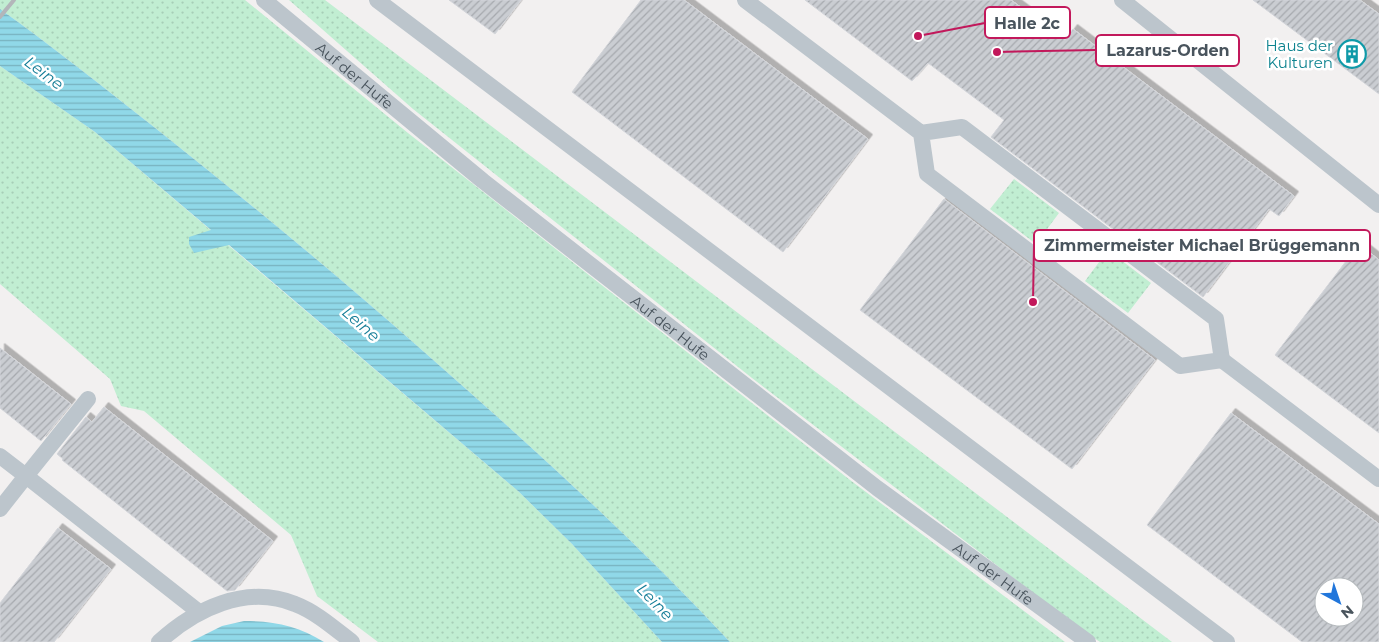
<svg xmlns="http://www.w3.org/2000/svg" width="1379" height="642" viewBox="0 0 1379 642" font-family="Montserrat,sans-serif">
<defs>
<pattern id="grass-dots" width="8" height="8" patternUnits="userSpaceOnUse" patternTransform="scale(1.25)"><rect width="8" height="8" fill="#c1eed2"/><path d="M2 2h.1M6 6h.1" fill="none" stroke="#a7ceb7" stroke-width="1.8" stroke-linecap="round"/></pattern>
<pattern id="water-rules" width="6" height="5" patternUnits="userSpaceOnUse" patternTransform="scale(1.25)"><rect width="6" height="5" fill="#90d8e8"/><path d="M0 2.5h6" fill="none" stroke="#78b2bf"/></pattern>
<pattern id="building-hatch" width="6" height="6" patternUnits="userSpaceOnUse" patternTransform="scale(1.25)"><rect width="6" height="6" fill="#cacdd2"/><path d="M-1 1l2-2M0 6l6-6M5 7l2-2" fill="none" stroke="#a6a9ae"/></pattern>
<filter id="shadow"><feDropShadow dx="4.5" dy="-4.5" stdDeviation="0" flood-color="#0004"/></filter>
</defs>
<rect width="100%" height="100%" fill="#f2f0f0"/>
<path fill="url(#grass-dots)" d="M0,0h245l163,133 442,347 215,162h-335c-96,-103 -201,-198 -307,-291 -87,-77 -177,-151 -269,-224 -51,-40 -101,-80 -154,-118z
M289,0h36l847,642h-72l-24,-16 -324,-248 -339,-269z
M0,66l95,66 423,359 54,53 90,98h-284l-61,-46 -26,-61 -147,-124 -23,-5 -11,-27 -110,-95z
M1014,179l45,34 -23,31 -46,-35z
M1108,250l43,33 -23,30 -43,-32z"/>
<path fill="url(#water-rules)" d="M0,9c53,38 103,78 154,118 92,73 182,147 269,224 106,93 211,188 307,291h-68l-90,-98 -54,-53 -289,-246 -35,8 -5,-9v-7l22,-7 -116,-98 -95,-66z
M244,621c30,0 55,5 80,21h-134l32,-16z"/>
<path fill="url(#building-hatch)" stroke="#d4d6db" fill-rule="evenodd" filter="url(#shadow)" d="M449,0h72l-26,34z
M641,0h43l184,139 -85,113 -211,-160z
M805,0h206l54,40 8,-11 221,167 -15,20 -10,-7 -66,88 -212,-160 13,-17 -76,-57 -16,18z
M1253,0h107l19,14v80z
M944,199l211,161 -83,109 -212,-159z
M1359,244l20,16v173l-104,-78z
M0,348l71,56 -30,37 -41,-33z
M104,407l169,134 -38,49 -8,1 -165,-131 1,-1 -6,-5 29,-37 6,5z
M1231,413l148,111v118h-77l-155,-117zM1324,587h30v30h-30z
M58,528l53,41 -57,73h-54v-39z"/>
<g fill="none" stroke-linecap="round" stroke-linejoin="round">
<g stroke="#bcc5cc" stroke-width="16">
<path id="s1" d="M264,0l219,181 394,307 211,154"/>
<path d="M377,0l850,642"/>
<path d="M745,0l176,133 41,-6 254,192 6,41 -42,6 -253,-192 -6,-41"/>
<path d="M1122,0l257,205"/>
<path d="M1222,360l157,119"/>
<path d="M88,399l-62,77 173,136"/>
<path d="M0,456l26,20 -26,33"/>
<path d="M159,642c36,-33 87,-58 136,-38 21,8 39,24 57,38"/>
</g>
<path stroke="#b3b6ba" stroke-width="4" d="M0,17l14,-17"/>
</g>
<defs>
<symbol id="building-ring" viewBox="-11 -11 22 22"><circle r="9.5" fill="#fff" stroke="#0f9aa8" stroke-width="1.5"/><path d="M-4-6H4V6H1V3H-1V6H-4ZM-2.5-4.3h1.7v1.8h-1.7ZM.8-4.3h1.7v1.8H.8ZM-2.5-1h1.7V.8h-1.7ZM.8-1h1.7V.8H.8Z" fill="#0f9aa8"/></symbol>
</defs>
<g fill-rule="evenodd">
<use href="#building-ring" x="1336" y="38" width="32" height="32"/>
</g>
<g text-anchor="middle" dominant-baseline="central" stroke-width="5" stroke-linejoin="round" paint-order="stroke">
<g font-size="15" fill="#0d838f" stroke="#fff" text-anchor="end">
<text x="1333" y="45">Haus der<tspan x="1333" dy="17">Kulturen</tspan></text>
</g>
<g font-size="15" fill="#49545d" stroke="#fff">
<text stroke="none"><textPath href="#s1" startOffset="118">Auf der Hufe</textPath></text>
<text stroke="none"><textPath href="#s1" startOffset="522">Auf der Hufe</textPath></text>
<text stroke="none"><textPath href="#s1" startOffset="928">Auf der Hufe</textPath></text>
</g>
<g font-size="16" font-style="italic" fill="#137d97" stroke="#fff">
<text transform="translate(44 73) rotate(37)">Leine</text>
<text transform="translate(361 324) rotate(41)">Leine</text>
<text transform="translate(655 602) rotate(46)">Leine</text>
</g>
</g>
<path fill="none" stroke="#c2185b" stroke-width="2" d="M918 36L985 23M997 52L1096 50M1033 302L1034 245"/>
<g fill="#c2185b" stroke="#fff" stroke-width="2">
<circle cx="918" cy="36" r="5"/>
<circle cx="997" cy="52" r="5"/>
<circle cx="1033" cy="302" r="5"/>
</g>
<g fill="#fff" stroke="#c2185b" stroke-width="2">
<rect x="985" y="7" width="85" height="31" rx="5"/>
<rect x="1096" y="35" width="143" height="31" rx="5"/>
<rect x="1034" y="230" width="336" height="31" rx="5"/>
</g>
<g font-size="16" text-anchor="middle" font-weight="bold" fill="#49545d">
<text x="1027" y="29">Halle 2c</text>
<text x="1168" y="56">Lazarus-Orden</text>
<text x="1202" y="251">Zimmermeister Michael Brüggemann</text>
</g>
<g transform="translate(1339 602) rotate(140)"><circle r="24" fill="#ffffff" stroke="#b6bbbe"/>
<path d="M0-4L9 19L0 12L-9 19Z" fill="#2176db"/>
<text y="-8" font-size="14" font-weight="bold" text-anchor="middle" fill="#49545d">N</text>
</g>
</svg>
